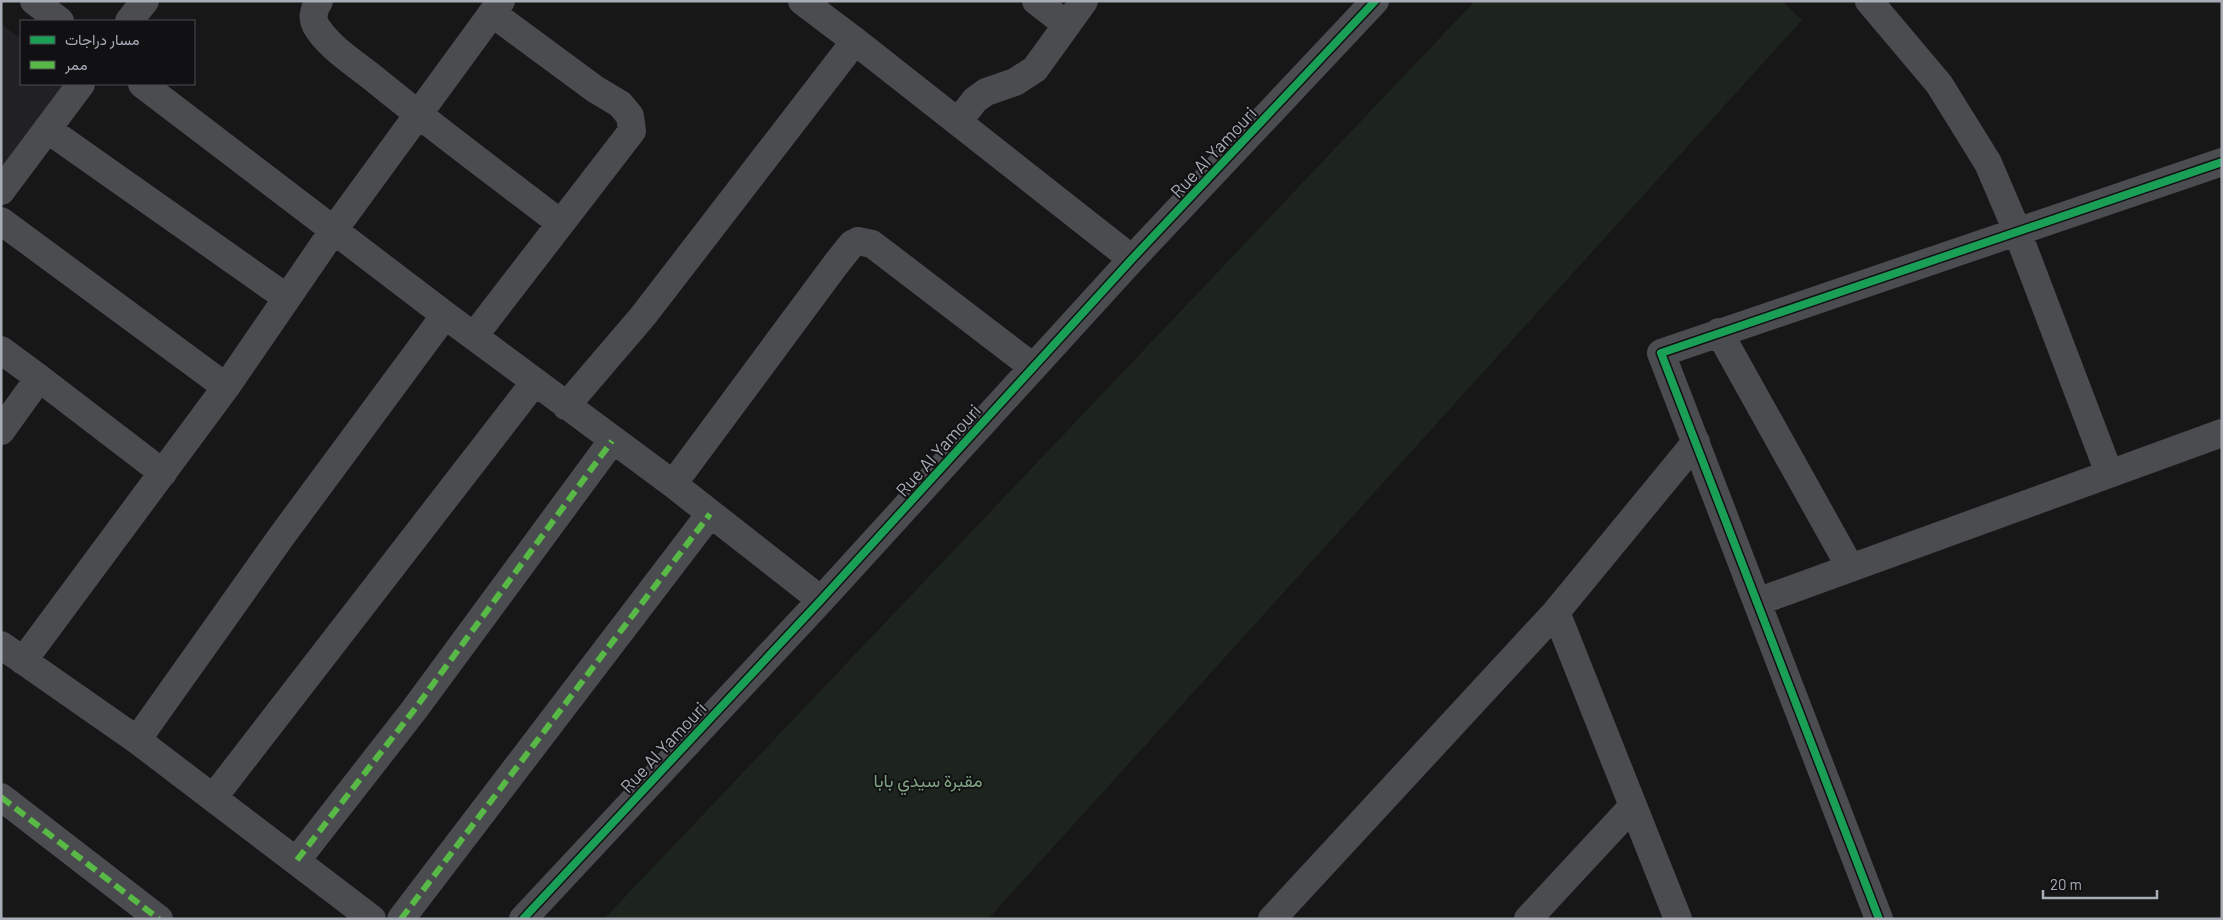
<svg xmlns="http://www.w3.org/2000/svg" width="2223" height="920" viewBox="0 0 2223 920" font-family="Barlow,Vazirmatn,sans-serif">
<rect width="100%" height="100%" fill="#171717"/>
<path fill="#212123" d="M1,24l20,15v45h48l-68,94z"/>
<path fill="#1d241e" d="M1475,1h307l20,19 -814,899h-384z"/>
<g fill="none" stroke-linecap="round" stroke-linejoin="round">
<path stroke="#4b4c50" stroke-width="28" d="M34,1l26,20
M319,1c-6,10 -8,18 -1,28 14,21 41,37 60,53 60,49 121,94 182,141
M802,1l53,40 277,218
M1036,1l31,24
M1869,1l70,83 49,79 29,68 92,242
M129,21l16,-20
M142,84l303,231 228,169 148,116
M958,122l17,-22 11,-8 29,-10 20,-13 49,-68
M47,129l240,169
M1,191l80,-107
M1,221l225,166
M1719,332l131,235
M474,336l158,-205 -2,-15 -10,-12 -25,-15 -103,-76
M1,350l38,28
M566,406l77,-90 212,-275
M1,431l38,-53 124,95
M673,484l163,-220 16,-20 6,-3 14,3 161,123
M1757,602l465,-169
M1556,612l122,307
M1,645l136,95 235,179
M23,661l203,-274 107,-156 168,-230
M137,740l144,-203 164,-222
M1,797l158,122
M213,798l321,-415
M297,860l117,-150 198,-269
M401,919l309,-405
M523,919l298,-319 311,-341 243,-258
M1272,919l284,-307 140,-170
M1528,919l105,-113
M1879,919l-218,-566 561,-191"/>
<path stroke="#58b947" stroke-width="6" stroke-dasharray="12 6" stroke-linecap="butt" d="M1,797l158,122
M297,860l117,-150 198,-269
M401,919l309,-405"/>
<defs>
<path id="cycleway" d="M523,919l298,-319 311,-341 243,-258
M1879,919l-218,-566 561,-191"/>
</defs>
<use href="#cycleway" stroke="#111113" stroke-width="11"/>
<use href="#cycleway" stroke="#1a9f57" stroke-width="8"/>
</g>
<g text-anchor="middle" dominant-baseline="central" stroke-width="4" stroke-linejoin="round" paint-order="stroke">
<g font-size="18" fill="#a8adb8" stroke="#111113">
<text transform="translate(1213 152) rotate(-47)">Rue Al Yamouri</text>
<text transform="translate(938 450) rotate(-48)">Rue Al Yamouri</text>
<text transform="translate(663 747) rotate(-47)">Rue Al Yamouri</text>
</g>
<g font-size="18" fill="#7fa381" stroke="#111113">
<text x="928" y="780">مقبرة سيدي بابا</text>
</g>
</g>
<rect width="2223" height="920" fill="none" stroke="#a8adb8" stroke-width="5"/>
<rect x="20" y="20" width="175" height="65" fill="#111113" stroke="#4d4f55"/>
<rect x="30" y="36" width="25" height="8" fill="#1a9f57" stroke="#4d4f55"/>
<text x="65" y="45" font-size="15" fill="#a8adb8">مسار دراجات</text>
<rect x="30" y="61" width="25" height="8" fill="#58b947" stroke="#4d4f55"/>
<text x="65" y="70" font-size="15" fill="#a8adb8">ممر</text>
<path d="M2043 890v8h114v-8" fill="none" stroke="#a8adb8" stroke-width="2.5"/>
<text x="2050" y="890" font-size="15" fill="#a8adb8" stroke="#111113" stroke-width="4" paint-order="stroke">20 m</text>
</svg>
